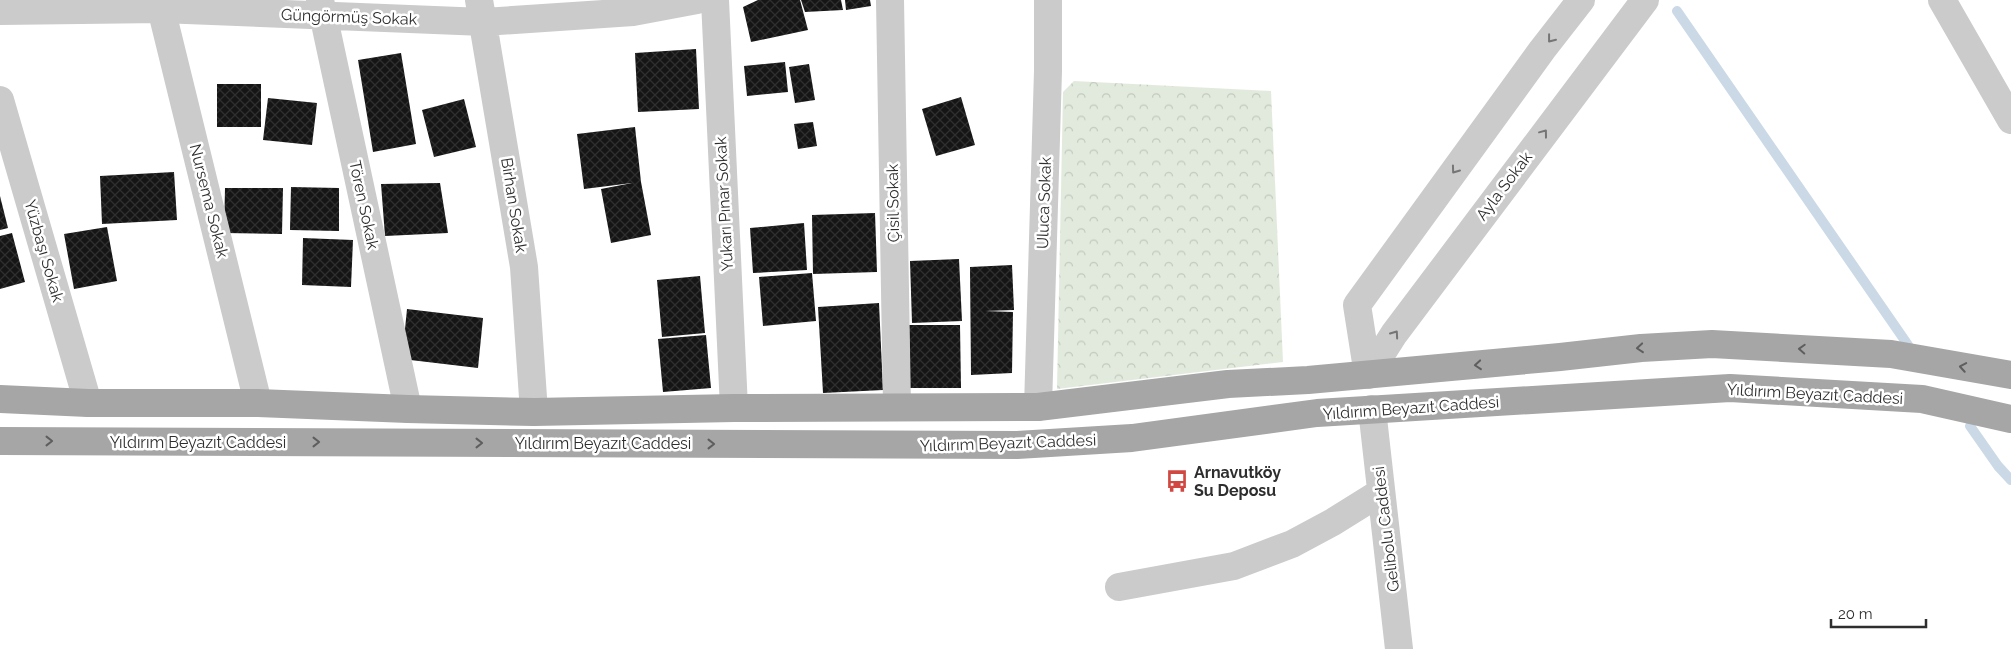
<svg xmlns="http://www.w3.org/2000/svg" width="2011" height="649" viewBox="0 0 2011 649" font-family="Raleway,sans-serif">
<defs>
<pattern id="park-crowns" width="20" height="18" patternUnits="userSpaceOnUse" patternTransform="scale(1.25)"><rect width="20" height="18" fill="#e2eadd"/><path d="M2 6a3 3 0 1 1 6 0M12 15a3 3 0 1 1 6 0" fill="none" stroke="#c2c9be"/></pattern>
<pattern id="building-cross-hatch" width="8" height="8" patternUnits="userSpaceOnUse" patternTransform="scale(1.25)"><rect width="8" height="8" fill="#151515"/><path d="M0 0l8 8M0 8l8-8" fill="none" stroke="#2f2f2f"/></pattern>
</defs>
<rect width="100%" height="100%" fill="#fff"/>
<path fill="url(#park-crowns)" d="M1074,81l197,10 12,271 -226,27 6,-297z"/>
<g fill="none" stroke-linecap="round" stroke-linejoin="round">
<path stroke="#cbd9e7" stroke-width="10" d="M1677,11l231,334
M1970,426l28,40 13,14"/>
</g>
<path fill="url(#building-cross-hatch)" d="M758,0h42l8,30 -57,12 -8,-35z
M801,0h40l2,10 -38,2z
M845,0h25l1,6 -25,4z
M696,49l3,60 -61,3 -3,-59z
M401,53l15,91 -43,8 -15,-92z
M785,62l3,30 -41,4 -3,-30z
M809,64l6,36 -20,3 -6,-36z
M217,84h44v43h-44z
M961,97l14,48 -39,11 -14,-47z
M268,98l49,5 -5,42 -49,-5z
M464,99l12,48 -42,10 -12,-47z
M813,122l4,24 -19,3 -4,-25z
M635,127l6,55 10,53 -40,8 -10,-54 31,-6 -48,6 -7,-55z
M174,172l3,48 -75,4 -2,-48z
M440,183l8,50 -63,3 -4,-52z
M291,187l48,1v43l-49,-1z
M225,188h58l-1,46 -58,-1z
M0,196l8,32 -8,2z
M875,213l2,59 -64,2 -1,-59z
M804,223l3,47 -54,3 -3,-45z
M107,227l10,54 -43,8 -10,-55z
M12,233l13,49 -25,7v-53z
M303,238l50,2 -2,47 -49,-2z
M959,259l3,62 -50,2 -2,-62z
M1012,265l2,45 -29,1 28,1 -1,61 -41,2 -1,-108z
M812,273l4,48 -53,5 -4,-49z
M700,276l5,57 -43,4 -5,-57z
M879,303l4,87 -60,3 -5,-86z
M407,309l76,9 -5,50 -76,-9z
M909,325h51l1,63h-51z
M706,335l5,53 -48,4 -5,-53z"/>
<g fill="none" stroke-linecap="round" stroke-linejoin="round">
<path stroke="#cbcbcb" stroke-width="28" d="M159,0l99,403
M320,0l88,409
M479,0l45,267 10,145
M715,0l19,408
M890,0l7,406
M1942,0l69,120
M0,11l161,-2 323,13 149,-10 64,-12
M0,100l88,303
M1368,375l26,-41 251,-334
M1368,375l-11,-70 185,-255 39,-50
M1038,407l10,-336v-71
M1372,409l27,240
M1119,587l115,-21 58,-22 41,-22 48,-30"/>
<path stroke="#a6a6a6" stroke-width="28" d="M0,399l88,4h170l150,6 126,3 200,-4 304,-1 190,-23 80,-4 252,-23 81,-9 71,-4 179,10 120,21
M0,441l1017,4 115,-7 185,-25 413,-25 192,11 89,20"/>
</g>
<defs><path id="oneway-chevron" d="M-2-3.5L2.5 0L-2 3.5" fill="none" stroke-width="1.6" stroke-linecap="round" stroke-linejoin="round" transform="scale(1.25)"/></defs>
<g stroke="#757575">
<use href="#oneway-chevron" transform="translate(1551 39) rotate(128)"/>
<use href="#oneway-chevron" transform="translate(1544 133) rotate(-53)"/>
<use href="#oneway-chevron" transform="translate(1455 170) rotate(126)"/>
<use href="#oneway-chevron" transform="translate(1395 334) rotate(-55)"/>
</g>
<g stroke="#5e5e5e">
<use href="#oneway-chevron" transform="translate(1640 348) rotate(175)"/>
<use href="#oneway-chevron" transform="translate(1802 349) rotate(-177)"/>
<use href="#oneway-chevron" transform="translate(1478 365) rotate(175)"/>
<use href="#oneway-chevron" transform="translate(1963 367) rotate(-170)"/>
<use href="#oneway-chevron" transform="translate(49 441)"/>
<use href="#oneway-chevron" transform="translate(316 442)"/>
<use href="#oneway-chevron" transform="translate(479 443)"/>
<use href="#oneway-chevron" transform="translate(711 444)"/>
</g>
<defs>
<symbol id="bus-bare" viewBox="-9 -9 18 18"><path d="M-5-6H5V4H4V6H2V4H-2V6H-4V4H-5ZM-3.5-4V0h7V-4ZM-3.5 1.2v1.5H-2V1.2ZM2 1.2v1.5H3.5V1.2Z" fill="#d14843" stroke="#fff" stroke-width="2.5" paint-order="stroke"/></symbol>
</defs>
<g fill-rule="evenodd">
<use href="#bus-bare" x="1161" y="465" width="32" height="32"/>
</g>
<g text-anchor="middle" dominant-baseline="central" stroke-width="5" stroke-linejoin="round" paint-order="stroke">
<g font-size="16" fill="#2e2e2e" stroke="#fff">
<text transform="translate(349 17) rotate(2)">Güngörmüş Sokak</text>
<text transform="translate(1504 186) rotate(-53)">Ayla Sokak</text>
<text transform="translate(209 201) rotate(76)">Nursema Sokak</text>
<text transform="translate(893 203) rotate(-91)">Çisil Sokak</text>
<text transform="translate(1044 203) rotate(-88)">Uluca Sokak</text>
<text transform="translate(724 204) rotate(-93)">Yukarı Pınar Sokak</text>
<text transform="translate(364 205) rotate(78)">Tören Sokak</text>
<text transform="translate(514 205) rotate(81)">Birhan Sokak</text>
<text transform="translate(44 251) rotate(74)">Yüzbaşı Sokak</text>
<text transform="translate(1815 394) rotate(3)">Yıldırım Beyazıt Caddesi</text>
<text transform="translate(1411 408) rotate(-4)">Yıldırım Beyazıt Caddesi</text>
<text x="198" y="442">Yıldırım Beyazıt Caddesi</text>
<text x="603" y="443">Yıldırım Beyazıt Caddesi</text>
<text transform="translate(1008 443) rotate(-2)">Yıldırım Beyazıt Caddesi</text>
<text transform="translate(1386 529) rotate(-97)">Gelibolu Caddesi</text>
</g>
<g font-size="16" font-weight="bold" fill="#2e2e2e" stroke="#fff" text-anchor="start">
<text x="1194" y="472">Arnavutköy<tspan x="1194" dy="18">Su Deposu</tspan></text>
</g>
</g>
<path d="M1831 619v8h95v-8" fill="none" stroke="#2e2e2e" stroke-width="2.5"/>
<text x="1838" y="619" font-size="15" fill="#2e2e2e" stroke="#ffffff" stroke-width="4" paint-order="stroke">20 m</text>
</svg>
